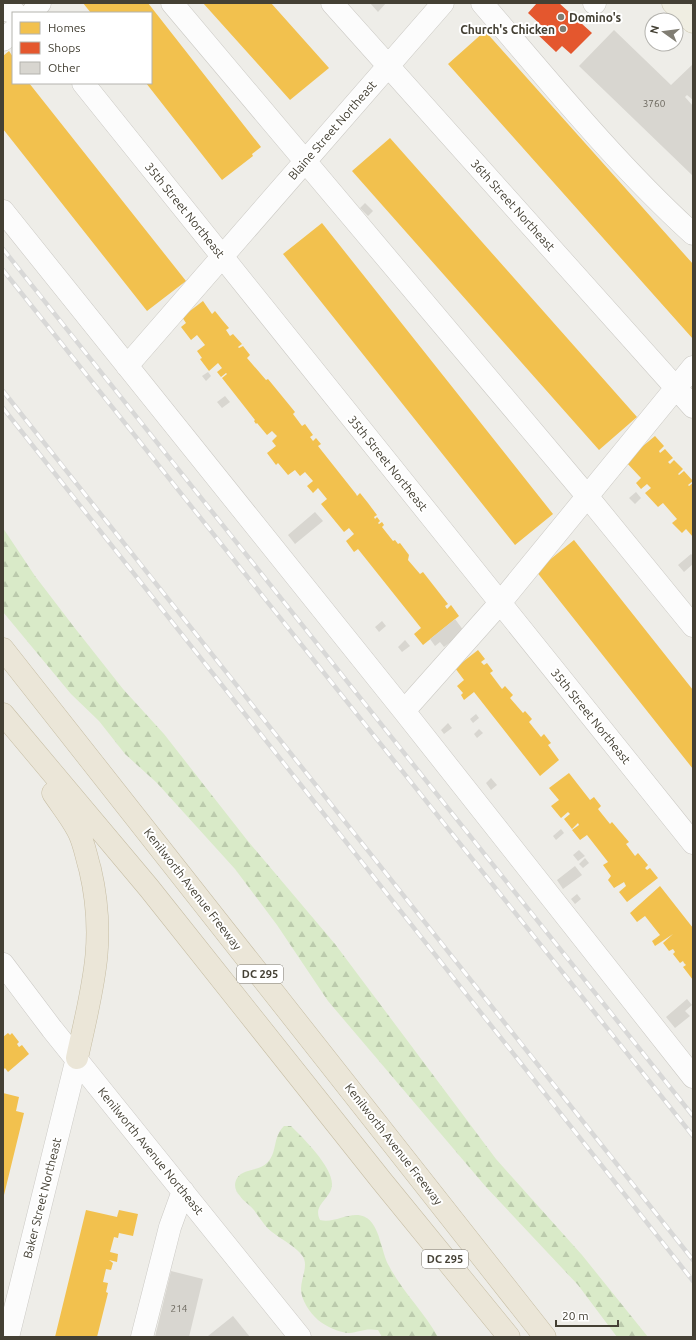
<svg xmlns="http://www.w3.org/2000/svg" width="696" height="1340" viewBox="0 0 696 1340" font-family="Ubuntu,sans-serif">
<defs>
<pattern id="forest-firs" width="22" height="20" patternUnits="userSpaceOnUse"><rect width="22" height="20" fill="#d9eac8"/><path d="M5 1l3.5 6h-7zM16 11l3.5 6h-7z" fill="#bbcaac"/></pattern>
</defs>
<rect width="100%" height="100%" fill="#eeede8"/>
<path fill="url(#forest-firs)" d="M3,528l32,48 39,51 49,62 41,45 83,106 88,104 161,215 86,96 66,82h-31l-39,-52 -92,-98 -158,-186 -51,-76 -42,-56 -78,-86 -32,-29 -26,-33 -28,-27 -68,-82z
M284,1126h7c12,12 41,40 41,58 0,15 -20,20 -12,36 15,4 31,-10 45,-3 15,7 16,35 24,49 13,25 35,46 49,71h-56l-4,-7c-14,-2 -18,2 -29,3 -9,0 -24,-7 -31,-13 -8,-7 -17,-20 -17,-31 0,-12 9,-25 0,-35 -9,-10 -19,-14 -29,-22 -8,-6 -13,-16 -19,-23 -4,-5 -10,-8 -13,-13 -3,-3 -5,-7 -5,-11 2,-18 22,-12 32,-22 11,-11 5,-25 17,-37z"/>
<path fill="#f2c14e" d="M83,3h65l113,144 -9,7 1,2 -31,24 -76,-97h5v-70h-60z
M203,3h68l58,65 -39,32z
M485,31l208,233v75l-245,-275z
M9,51l4,6v26h16l157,198 -39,30 -144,-182v-73z
M390,138l247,279 -38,33 -247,-279z
M322,223l231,291 -38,31 -232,-291z
M203,301l9,13 3,-3 8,10 6,7 -3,2 4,6 3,-2 9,10 -4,3 1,1 4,-2 7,9 -3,3 19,22 2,-1 27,33 -2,2 9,12 3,-2 8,11 -3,2 3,4 3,-3 5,6 -3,2 38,48 1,2 3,-3 8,10 9,12 -3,2 1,2 2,-2 3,4 -2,2 1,1 3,-2 2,3 -2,2 11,14 2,-1 3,4 2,-1 9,12 -1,5 12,14 3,-2 25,32 -3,2 2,3 4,-4 8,11 -36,29 -9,-11 7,-6 -63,-79 -4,3 -8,-11 8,-7 -5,-6 -5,4 -23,-28 6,-5 -9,-11 -5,5 -6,-7 6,-5 -8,-9 -5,4 -5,-6 -7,5 -10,-12 -2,2 -9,-12 9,-7 -4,-5 5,-5 -5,-5 -5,4 -10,-12 -1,1 -2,-3 1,-1 -33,-42 5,-4 -1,-1 -5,4 -4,-5 5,-4 -4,-5 -9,8 -9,-12 2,-1 -5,-7 8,-6 -8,-10 -6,5 -10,-13 5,-4 -4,-6z
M655,436l9,10 -5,5 1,2 5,-4 8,9 -5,4 2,2 4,-4 9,9 -5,5 1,1 5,-4 9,10 -5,4 1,1 4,-3v54l-7,-8 -4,4 -10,-10 5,-4 -14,-16 -5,4 -13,-14 6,-5 -4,-4 -6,5 -5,-6 5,-5 -16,-17z
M574,540l119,150v79l-157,-198z
M478,650l7,9 -4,3 3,3 3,-2 6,8 -3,2 12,16 3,-3 8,9 -3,3 13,15 2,-2 7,8 -3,3 12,15 3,-3 7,9 -3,2 11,15 -19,16 -66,-84 -10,8 -3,-5 2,-2 -6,-7 7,-6 -9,-12z
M569,773l21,27 4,-3 7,9 -3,3 12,15 2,-2 17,20 -3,2 9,12 3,-3 10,12 -3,3 2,2 3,-2 8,10 -31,24 -8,-10 7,-6 -2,-4 -10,6 -6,-8 3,-4 -8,-11 5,-3 -21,-27 -7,5 -8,-10 7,-5 -1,-2 -6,6 -8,-10 6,-5 -2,-2 -7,6 -10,-12 8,-6 -10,-12z
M660,886l33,42v52l-10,-13 3,-2 -2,-2 -1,-2 -3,2 -7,-9 2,-2 -2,-3 -4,2 -6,-8 10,-9 -18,12 -3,-5 8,-6 -15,-19 -8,6 -7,-9z
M8,1033l2,2 2,-2 7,9 -2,2 2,3 3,-2 7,9 -21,18 -3,-4 -2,2v-33z
M3,1093l16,4 -3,14 8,2 -20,82z
M86,1210l31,7 2,-7 19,4 -5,22 -14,-3 -1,5 -4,-1 -4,15 8,2 -1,8 -8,-2 4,3 -2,7 -5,-1 -3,13 5,1 -2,9 2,1 -11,44h-42z"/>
<path fill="#e4572e" d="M537,3h22l33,30 -21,21 -9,-8 -6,6 -21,-20 6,-7 -13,-12z"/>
<path fill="#d8d6d0" d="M370,3h16l-8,9z
M614,30l57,55 22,-21v36l-6,-5 -2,2 8,9v70l-114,-110z
M365,203l8,8 -5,5 -8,-8z
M208,372l3,4 -5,5 -4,-5z
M225,396l5,6 -8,6 -5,-6z
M636,492l5,6 -6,6 -6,-6z
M315,512l8,9 -28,23 -7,-9z
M691,554l2,2v8l-9,8 -6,-7z
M455,619l9,12 -20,16 -4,-5 -5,4 -5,-7z
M382,621l4,5 -7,6 -4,-5z
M405,640l5,6 -8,6 -4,-5z
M476,714l3,4 -6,5 -3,-4z
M448,723l4,5 -8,6 -3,-4z
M479,729l4,4 -6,5 -3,-4z
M491,778l6,7 -6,5 -5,-7z
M561,829l3,4 -8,7 -3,-4z
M579,850l6,6 -7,5 -5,-6z
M585,858l4,5 -6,5 -4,-4z
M575,866l7,9 -19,14 -6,-9z
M577,894l4,5 -6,5 -4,-5z
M687,999l5,6 -7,6 5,5 -15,12 -9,-11z
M171,1271l32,8 -14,58h-34z
M233,1316l17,21h-41l-1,-1z"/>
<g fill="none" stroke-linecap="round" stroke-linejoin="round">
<defs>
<path id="minor" d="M172,3l415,493 106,130
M332,3l361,404
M482,3c67,78 135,162 211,231
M594,3h1
M3,9l12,4
M32,13l8,-10
M3,40l10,-9
M83,83l610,760
M3,211l401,500 289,366
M127,366l316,-363
M404,711l96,-108 193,-236
M3,964l49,65 248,308
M8,1337l69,-279
M142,1337l28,-110 13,-36"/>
<path id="major" d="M673,3l20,19"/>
<path id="highway" d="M3,649l542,688
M3,714l146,174 232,292 128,157
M53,793c8,12 17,23 24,36 7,12 9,27 13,40 17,72 2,120 -13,189"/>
</defs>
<use href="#minor" stroke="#cbc9c4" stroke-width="23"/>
<use href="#major" stroke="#d0cbb5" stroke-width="23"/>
<use href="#highway" stroke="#c6bda3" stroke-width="23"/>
<use href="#minor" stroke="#fcfcfc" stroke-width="22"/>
<use href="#major" stroke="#f0eee2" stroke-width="22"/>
<use href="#highway" stroke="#ebe6d8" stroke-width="22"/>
<defs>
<path id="rail" d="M3,249l690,867
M3,270l690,866
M3,391l690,869
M3,408l690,873"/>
</defs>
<use href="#rail" stroke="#d8d8d7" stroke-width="4.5"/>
<use href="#rail" stroke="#fff" stroke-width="3" stroke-dasharray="9" stroke-linecap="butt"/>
</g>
<g fill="#807d73" stroke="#fff" stroke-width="1.5">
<circle cx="561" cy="17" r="4"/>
<circle cx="563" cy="29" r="4"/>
</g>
<g text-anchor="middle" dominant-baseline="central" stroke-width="4" stroke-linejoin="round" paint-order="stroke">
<g font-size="10" fill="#6a665c">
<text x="654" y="103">3760</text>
<text x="179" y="1308">214</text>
</g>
<g fill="#fff" stroke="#7c7971" stroke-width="1">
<rect x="237" y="965" width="46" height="18" rx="3"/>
<rect x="422" y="1250" width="46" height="18" rx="3"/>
</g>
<g font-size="11" font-weight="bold" fill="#444034">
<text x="260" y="974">DC 295</text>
<text x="445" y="1259">DC 295</text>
</g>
<g font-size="12" font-weight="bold" fill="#444034" stroke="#fff" text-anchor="start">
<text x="569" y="17">Domino's</text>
<text x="555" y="29" text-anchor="end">Church's Chicken</text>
</g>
<g font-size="12" fill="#444034" stroke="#fff">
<text transform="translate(332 130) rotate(-49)">Blaine Street Northeast</text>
<text transform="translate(513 205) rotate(48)">36th Street Northeast</text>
<text transform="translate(185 210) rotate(51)">35th Street Northeast</text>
<text transform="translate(388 463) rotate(51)">35th Street Northeast</text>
<text transform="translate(591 716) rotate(51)">35th Street Northeast</text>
<text transform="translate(193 889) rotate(52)">Kenilworth Avenue Freeway</text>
<text transform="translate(394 1144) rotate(52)">Kenilworth Avenue Freeway</text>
<text transform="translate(151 1151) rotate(51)">Kenilworth Avenue Northeast</text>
<text transform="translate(42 1198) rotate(-76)">Baker Street Northeast</text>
</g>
</g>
<rect width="696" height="1340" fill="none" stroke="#444034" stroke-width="8"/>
<rect x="12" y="12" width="140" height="72" fill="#ffffff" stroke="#b4b3ae"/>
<rect x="20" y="22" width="20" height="12" fill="#f2c14e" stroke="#b4b3ae"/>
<text x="48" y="32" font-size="12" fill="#444034">Homes</text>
<rect x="20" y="42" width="20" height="12" fill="#e4572e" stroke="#b4b3ae"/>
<text x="48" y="52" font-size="12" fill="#444034">Shops</text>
<rect x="20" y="62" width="20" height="12" fill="#d8d6d0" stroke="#b4b3ae"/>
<text x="48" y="72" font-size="12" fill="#444034">Other</text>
<g transform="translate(664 32) rotate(284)"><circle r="19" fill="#ffffff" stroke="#b4b3ae"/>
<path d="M0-3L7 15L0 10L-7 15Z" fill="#807d73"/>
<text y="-6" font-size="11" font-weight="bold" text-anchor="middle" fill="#444034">N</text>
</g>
<path d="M556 1320v6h62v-6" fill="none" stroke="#444034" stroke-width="2"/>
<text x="562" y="1320" font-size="12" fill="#444034" stroke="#ffffff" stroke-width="3" paint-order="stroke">20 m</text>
</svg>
